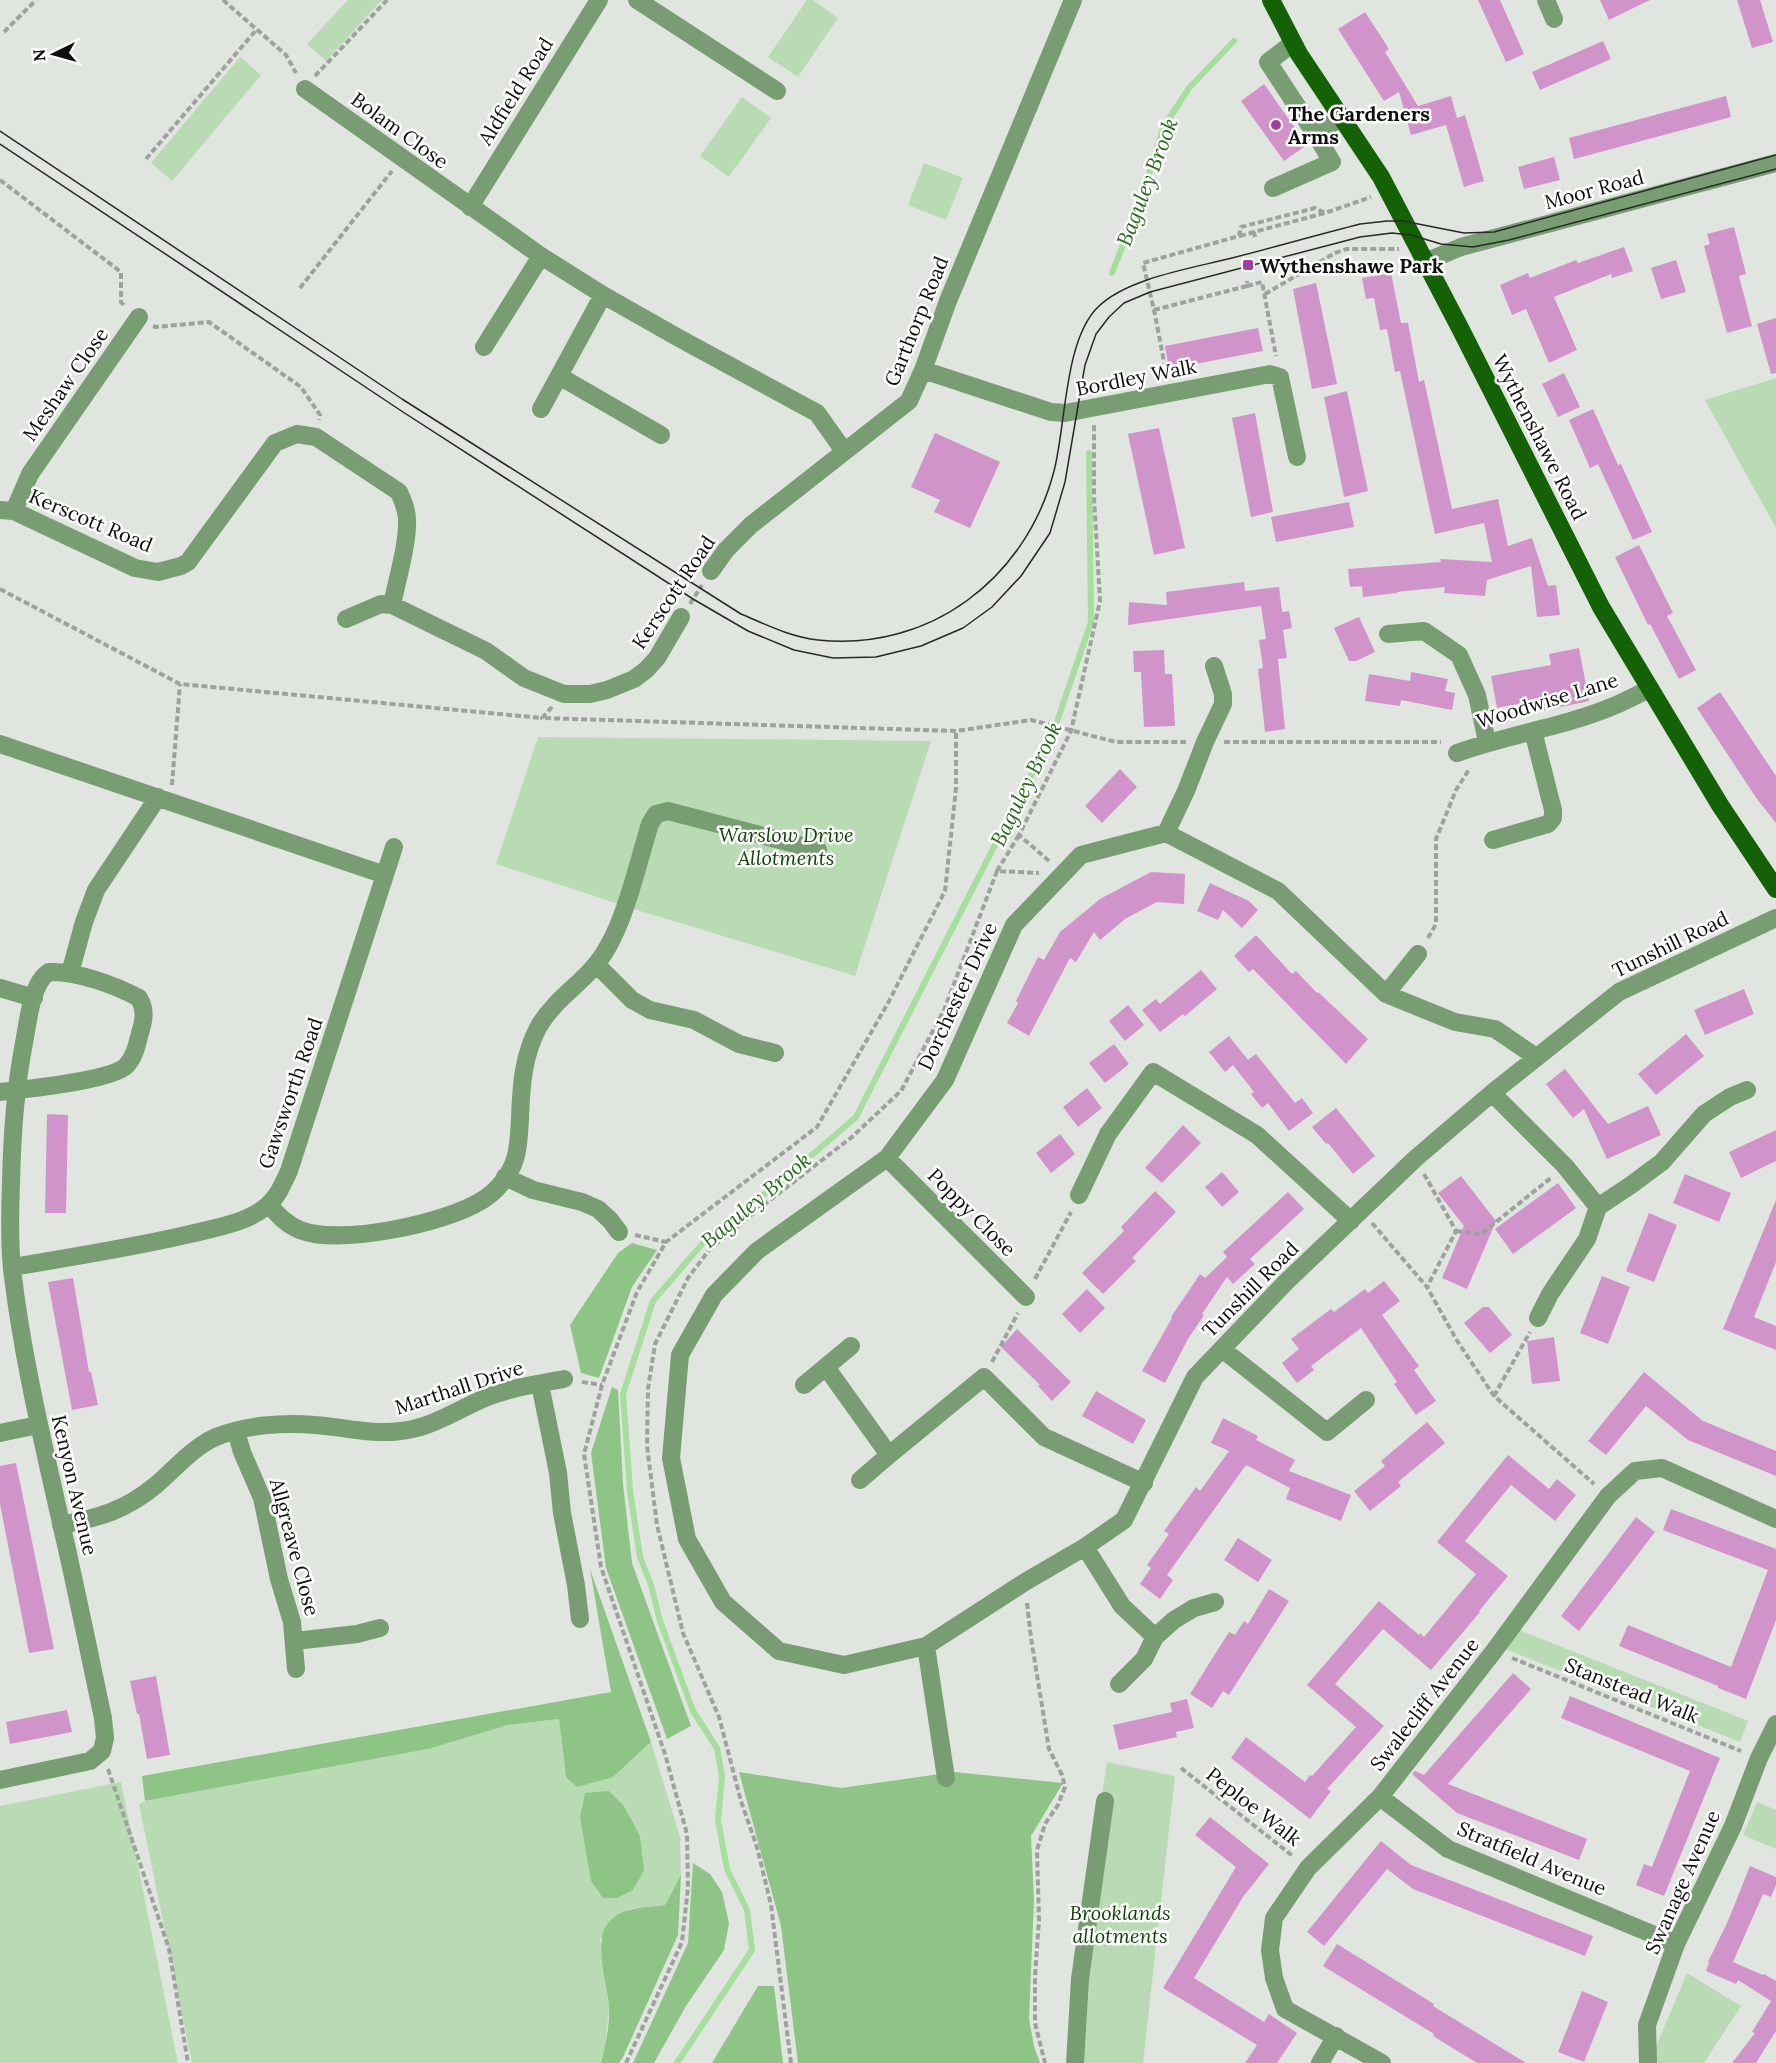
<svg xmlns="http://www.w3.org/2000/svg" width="1776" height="2063" viewBox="0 0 1776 2063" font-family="Lora,serif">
<rect width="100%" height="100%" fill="#e0e5df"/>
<path fill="#b9dbb4" d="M348,0h34l-56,61 -19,-17z
M807,0h6l25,18 -40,59 -30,-20z
M240,57l21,18 -89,106 -21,-18z
M742,97l29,21 -42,59 -29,-21z
M924,163l39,15 -17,42 -38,-15z
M1776,378v150l-71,-128z
M538,737l393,4 -76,235 -218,-66 -141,-46z
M1519,1630l229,91 -8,21 -235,-93z
M559,1719l7,58h47l38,-35 29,95 1,38 -16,30 -36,4 -29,30 9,70 -4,37 -4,17h-409l-53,-259 6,-3 283,-52 80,-24z
M1107,1762l68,14 -32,287h-71l10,-139z
M121,1782l57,281h-178v-257z
M1757,1802l19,8v39l-33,-14z
M1687,1973l54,33 -37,57h-45l-4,-2 -2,-8z"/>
<path fill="#8fc487" d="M632,1243l25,7 -25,37 -33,91 -18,-5 -11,-48 48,-72z
M612,1387l6,3 5,94 9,79 59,163 -24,13 -61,-171 -15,-115z
M590,1569l61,173 -38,35 -36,10 -11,-10 -7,-58 -51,6 -80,24 -283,52 -3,-25 469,-84z
M739,1772l102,16 113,-16 109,11 -32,53 3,64 -5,119 5,27 6,17h-242l-17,-137z
M609,1791l15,15 16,30 4,34 -11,20 -16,8h-14l-12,-17 -11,-64 5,-24z
M693,1863l17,11 12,18 7,31 -5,27 -38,56 -32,57h-21l55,-120z
M681,1875l-3,60 -55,122 -4,6h-18c4,-17 9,-37 8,-55 -1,-23 -17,-68 0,-86 14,-16 37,-14 56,-17z
M758,1986h16l9,77h-71z"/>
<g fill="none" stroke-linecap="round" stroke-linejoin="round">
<path stroke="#a7dd9e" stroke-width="6" d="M1112,273l31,-79 20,-66 26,-40 45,-47
M677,2063l75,-113 -5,-40 -20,-41 -9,-49 4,-44 -5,-28 -24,-37 -33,-90 -9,-36 -11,-28 -10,-66 -7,-97 30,-93 56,-65 73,-55 74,-64 167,-327 26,-45 42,-123 -2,-169"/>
</g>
<path fill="#d194ca" d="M1478,0h22l24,54 -18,8z
M1600,0h50l-41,20z
M1737,0h23l13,42 -21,6z
M1365,12l24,37 -4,3 33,54 33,-10 6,22 8,-3 19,66 -20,6 -18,-62 -35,10 -12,-43 -15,9 -46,-72z
M1603,41l8,18 -71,31 -8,-18z
M1264,84l43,61 -23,16 -43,-60z
M1726,96l5,21 -157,42 -5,-21z
M1554,157l6,23 -36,9 -6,-22z
M1734,227l12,47 -7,2 13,50 -25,7 -23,-87 6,-2 -3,-10z
M1624,247l9,24 -21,7 -1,-4 -57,23 23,53 -28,13 -23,-54 -14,6 -12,-30 28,-12 2,5 46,-18 2,3z
M1676,260l10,32 -25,7 -10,-31z
M1391,273l10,50h7l11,59 5,-2 28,129 46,-10 10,47 24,-8 16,48 8,-1 4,30 -23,2 -6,-51 -44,14 -2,16 -41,-3 1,-6 -48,5v1l-34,4 -1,-11 -12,1 -2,-18 93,-7 -1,-3 52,3 -8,-39 -49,11 -35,-163 -5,1 -8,-43 -7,1 -6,-32 -8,1 -4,-21z
M1316,283l21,101 -25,5 -19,-100z
M1776,318v55l-5,1 -14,-50z
M1258,328l5,23 -94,18 -4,-23z
M1564,373l16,34 -22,10 -16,-33z
M1347,391l21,100 -24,6 -20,-100z
M1593,409l25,56 3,-1 31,68 -19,8 -35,-76 -8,4 -21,-48z
M1255,413l18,99 -22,5 -19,-99z
M1159,428l26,120 -31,7 -26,-121z
M935,433l65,29 -30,66 -36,-16 6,-12 -29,-13z
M1349,502l5,25 -78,15 -5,-25z
M1639,545l34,68 -6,3 29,54 -17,9 -29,-55 -2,1 -33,-68z
M1244,582l1,9 34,-4 3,25 7,-1 3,17 -9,2 4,28 -9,1 7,70 -20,3 -7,-63 5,-1 -4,-28 7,-1 -5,-33 -133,19 1,-23 38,3 -1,-13z
M1359,617l16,35 -19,9h-7l-15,-33z
M1579,648l10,53 -47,10 -2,-11 -43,8 -6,-32 60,-11 -2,-11z
M1164,650l1,24h7l3,52 -31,1 -3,-55h-7l-1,-21z
M1411,672l37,7 -3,12 10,2 -3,17 -51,-10 -1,6 -35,-5 4,-27 41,7z
M1720,692l56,84v47l-19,-24 -60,-91z
M1120,769l17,18 -35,36 -17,-17z
M1151,872l34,2 -1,30 -27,-2 -32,17 -25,21 -6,-8 -18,30 -6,-4 -41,78 -22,-13 11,-20 -2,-2 22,-44 6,3 16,-28 40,-33z
M1210,883l39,18 9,9 -16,18 -19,-18 -5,10 -21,-9z
M1256,935l36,39 4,-3 21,22 1,-1 50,47 -22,25 -93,-95 -4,3 -15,-16z
M1201,970l16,19 -32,27 -2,-2 -23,18 -18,-22 14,-11 4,5z
M1744,989l10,25 -49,21 -11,-25z
M1128,1005l16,20 -19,16 -16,-20z
M1686,1034l18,22 -48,39 -18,-21z
M1229,1036l19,24 8,-6 39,49 7,-5 11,15 -24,18 -21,-28 -6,5 -11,-14 3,-2 -21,-27 -8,7 -16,-20z
M1114,1044l15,20 -24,19 -16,-20z
M1565,1069l43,55 40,-18 13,29 -54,24 -23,-50 -11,9 -27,-34z
M1087,1088l15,20 -24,19 -15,-20z
M1336,1108l39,48 -22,18 -25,-31 -2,1 -14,-17z
M47,1114l21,1 -2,98h-21z
M1183,1125l18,18 -39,40 -17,-15z
M1776,1130v31l-35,17 -12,-26z
M1060,1134l15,20 -24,19 -15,-20z
M1222,1172l17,20 -17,15 -17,-20z
M1685,1174l46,19 -12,29 -46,-19z
M1461,1176l35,45 -29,68 -25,-11 22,-52 -26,-33z
M1558,1183l18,25 -63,46 -18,-25z
M1155,1191l21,21 -44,46 4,3 -33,33 -21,-21 42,-42 -3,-4z
M1288,1192l16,17 -54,50 5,5 -22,20 -6,-7 -25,37 2,1 -16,24 -23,44 -23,-12 30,-53 -1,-1 29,-43 5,4 22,-21 -4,-5z
M1776,1200v62l-22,55 22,9v24l-53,-21z
M1649,1213l28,12 -23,57 -28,-11z
M1602,1276l28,11 -22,57 -28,-11z
M73,1278l16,94h2l7,33 -26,5 -24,-128z
M1384,1281l16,20 -18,14 37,51 -5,4 22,31 -20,14 -22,-31 3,-2 -36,-54 -50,38 3,4 -17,13 -15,-20 17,-14 -8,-10 40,-30 3,3 31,-23 3,4z
M1087,1289l18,19 -25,25 -18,-19z
M1483,1307h6l23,28 -22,18 -26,-30z
M1017,1329l54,53 -19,19 -14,-15 2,-1 -39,-38z
M1554,1337l6,44 -28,3 -5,-43z
M1644,1372l59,49 73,30v25l-88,-36 -42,-34 -40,49 -18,-14z
M1096,1391l50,29 -13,24 -51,-28z
M1223,1418l35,18 -2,4 39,20 -6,11 62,24 -10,26 -55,-22 4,-11 -44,-23 -79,110 6,5 -13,19 -20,-15 11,-16 -4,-3 22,-31 -5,-3 32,-44 4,4 29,-40 -18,-8z
M1427,1422l18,21 -47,39 3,4 -31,25 -16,-20 31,-25 -4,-5z
M1508,1455l41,34 8,-10 19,16 -21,26 -44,-36 -46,56 43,35 -29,35 1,1 -49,58 -48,-41 -48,55 49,42 -57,63 4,2 -21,28 -79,-61 15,-21 59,45 5,-7 2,1 44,-49 -49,-42 72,-84 40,34 1,-2 4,4 52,-63 -39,-32z
M16,1463l38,186 -25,4 -29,-149v-38z
M1671,1509l105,40v71l-30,79 -28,-11v-2l-99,-40 9,-21 103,42 37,-97 -105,-40z
M1636,1517l19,15 -76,99 -18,-15z
M1238,1538l34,22 -14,22 -34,-22z
M1269,1589l20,12 -60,94 -6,-4 -11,17 -22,-14 39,-62 6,3 9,-14 4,3z
M1513,1673l18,16 -83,95 139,55 -8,21 -122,-47 -45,-39 3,-3 9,4z
M156,1676l14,79 -23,4 -8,-45h-2l-7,-33z
M1570,1696l150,62 -56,138 -28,-11 8,-21 8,3 38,-96 -129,-53z
M1187,1699l7,29 -18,4 1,5 -58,13 -6,-25 59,-13 -2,-9z
M67,1710l5,22 -62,12 -4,-22z
M1210,1817l59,47 -26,33 -49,81 70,44 5,-8 28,19 -20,30h-32l12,-18 -94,-57 73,-121 -41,-32z
M1381,1841l30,24 182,71 -8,20 -172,-67 -26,-20 -63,77 -17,-14z
M1750,1866l26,11v8l-5,12 -8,-3 -30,68 30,13 1,-1 12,7v50l-20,32h-24l23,-30 -3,-1 19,-31 -33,-21 -2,4 -30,-13 3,-8 -1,-1 20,-41z
M1337,1944l97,60 -1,2 93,57h-49l-44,-27 1,-2 -111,-68z
M1582,1991l26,11 -24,60 -26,-10z"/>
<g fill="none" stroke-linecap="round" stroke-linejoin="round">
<path stroke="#9ea29d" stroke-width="4" stroke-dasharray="6 3" stroke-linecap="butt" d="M223,0l63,55 10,18
M4,32l32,-32
M315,76l72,-76
M146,159l111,-130
M0,180l121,92v30l4,4
M1240,236l14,-4
M1255,237l-1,-5 71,-19 46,-16
M1247,286l15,-4 14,74
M300,288l92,-117
M1265,294l70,-41 12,-4h52
M1154,310l93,-24v-5
M153,326l3,1 53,-5 92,65 19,28 -1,5
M1167,377l-13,-67 -11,-47 96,-27 2,-9 74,-19 10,5
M0,589l180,95 362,34
M690,604l12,-19
M552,707l-10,11 414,13 75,-11 85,22h70
M1224,742h217
M172,785l8,-101
M1049,861l-30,-26 52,-104 29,-130 -6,-104v-72
M997,871l22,-36
M1428,938l8,-14v-85l20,-49 14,-22
M1424,1174l32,57 -29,56
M1372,1223l55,64 29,52 38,57 100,88
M1456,1231l25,3 71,-57
M635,1235l31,7
M1035,1279l36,-67
M992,1362l26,-49
M582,1382l20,3
M1494,1396l36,-64
M1027,1603l4,35 18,111 13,26 3,12 -7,18 -13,19 -8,26 2,70 -4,56v47l10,40
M1512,1658l229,93
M1181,1768l113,89
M108,1769l61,180 19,114
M626,2063l56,-121 6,-55 -1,-53 -22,-80 -64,-187 -17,-113 18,-69 35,-93 29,-50 151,-115 71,-124 57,-112 11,-103v-57
M791,2063l-20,-158 -14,-58 -16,-46 -22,-84 -36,-84 -26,-108 -10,-79 1,-57 7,-45 33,-66 21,-28 52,-43 91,-70 49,-46 43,-81 53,-139 42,2"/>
<path stroke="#799d73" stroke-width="18" d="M637,0l140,91
M1546,0l8,19
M1293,43l-25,19 48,73
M305,89l236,167 62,39 74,42 140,76 27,38
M1273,188l59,-26 -16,-27 25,-18
M470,207l129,-207
M1425,262l36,-15 315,-84
M484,347l57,-91
M923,370l128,42 14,1 205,-39 10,3 17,80
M559,376l102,59
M541,409l62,-114
M0,510l14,1 121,57 23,4 23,-6 7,-4 87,-119 22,-9 19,3 83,55c4,9 8,18 8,28 1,24 -10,60 -15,85l94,46 38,27 40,16h26l17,-4 27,-11 12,-9 11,-12 24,-41
M14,511l16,-37 109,-157
M711,571l15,-21 25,-25 158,-124 14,-31 25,-69 125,-301
M346,619l35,-15 11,1
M1388,634l36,-3 35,24 18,40 10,47
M0,744l385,131
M1457,753c52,-19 108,-26 159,-48 12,-5 22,-11 34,-16
M1166,833l20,-42 19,-49 18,-38v-10l-9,-28
M1493,840l55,-16 5,-6v-8l-20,-79
M596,964l36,36 18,10 44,10 45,24 36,9
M70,973l14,-51 12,-32 62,-93
M0,988l34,10
M1386,994l32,-40
M1536,1057l-41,-28 -40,-7 -69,-28 -108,-103 -112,-58 -85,22 -67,70 -69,155 -58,78 -130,93 -43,44 -34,60 -9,103 16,81 36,63 56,49 65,14 82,-19 99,-64 60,-35 39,-27 71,-143 91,-95 130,-124 76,-65 127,-101 157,-74
M0,1092c25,-3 110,-11 126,-26 9,-9 11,-22 14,-33 4,-13 6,-23 -1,-35 -24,-13 -63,-27 -90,-26 -18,11 -21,51 -25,71 -9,46 -12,92 -13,140 -1,28 -2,57 1,86 10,86 30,169 49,254 15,64 28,130 42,195l2,20 -3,13 -12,10 -90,19
M1492,1093l73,73 33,41
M887,1158l139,139
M505,1177l28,13 49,12 16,7 12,11 9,12
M1079,1195l29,-61 45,-62 104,63 94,86
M269,1205c9,10 18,20 31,25 40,16 145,-7 181,-29 15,-9 29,-25 34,-42 4,-12 4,-27 5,-40 1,-32 3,-64 19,-93 17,-28 39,-39 58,-63 27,-33 40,-98 53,-139l6,-10 12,-3 150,39
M12,1267c59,-10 119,-19 178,-33 26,-6 56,-11 77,-28 11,-9 16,-23 22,-35l105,-324
M1538,1318l12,-24 37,-55 11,-32 33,-22 31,-23 42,-48 26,-17 17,-7
M1222,1349l105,83 39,-32
M826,1367l63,88 95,-78 60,60 100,46
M540,1384l18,89 4,40 14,72 4,34
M804,1385l47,-39
M236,1431l6,21 20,46 17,81 13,43 4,47
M0,1433l38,-8
M860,1480l29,-25
M61,1525c38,-7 65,-15 95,-40 19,-16 37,-38 60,-48 30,-12 67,-15 99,-12 29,2 57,10 86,6 30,-3 56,-21 84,-33 25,-10 52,-14 79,-19
M1085,1547l37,59 33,31
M295,1641l62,-7 23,-6
M926,1646l20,132
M1119,1684l25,-25 11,-22 19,-17 20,-12 21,-6
M1380,1797l68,52 228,95
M1075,2063l5,-84 25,-178
M1320,2063l16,-27
M1382,2063l-97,-54 -11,-31 -4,-28 4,-32 34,-50 72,-71 114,-146 114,-155 27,-25 27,-3 114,51
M1648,2063l-1,-38 29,-81 57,-118 26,-68 17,-34"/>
<path stroke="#146106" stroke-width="18" d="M1271,0l28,54 82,123 79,151 141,279 119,198 56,84"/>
<path stroke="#272926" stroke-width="1.5" d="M0,131l402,268 339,215c24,10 49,23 77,26 111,12 208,-61 236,-169 12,-45 10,-131 44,-164 29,-29 95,-39 134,-49 43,-11 85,-23 128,-34l27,-3h16l61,12 30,-1 282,-77
M0,144l403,268 290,187 55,32 46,19 39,8 43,-1 45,-11 42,-18 29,-21 29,-31 29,-43 15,-51 20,-117 11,-31 13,-17 15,-14 26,-11 210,-55 32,-4 19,2 30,9 32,3 36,-7 267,-71"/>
</g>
<g fill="#a53c9e" stroke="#fff" stroke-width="2">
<circle cx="1276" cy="125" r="6"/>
<rect x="1242" y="259" width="12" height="12" rx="3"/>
</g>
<g text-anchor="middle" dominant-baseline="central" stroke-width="5" stroke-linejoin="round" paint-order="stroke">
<g font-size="20" fill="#0d0f0d" stroke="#fff">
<text transform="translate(515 91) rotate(-58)">Aldfield Road</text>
<text transform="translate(400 130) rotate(36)">Bolam Close</text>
<text transform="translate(1594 189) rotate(-15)">Moor Road</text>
<text transform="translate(916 321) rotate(-68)">Garthorp Road</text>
<text transform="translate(1136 377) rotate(-11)">Bordley Walk</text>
<text transform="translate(65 384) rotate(-55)">Meshaw Close</text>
<text transform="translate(1540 437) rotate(63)">Wythenshawe Road</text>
<text transform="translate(91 520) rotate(23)">Kerscott Road</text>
<text transform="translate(673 592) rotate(-56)">Kerscott Road</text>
<text transform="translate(1547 700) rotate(-17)">Woodwise Lane</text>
<text transform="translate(1670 944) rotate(-26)">Tunshill Road</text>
<text transform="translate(957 996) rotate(-65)">Dorchester Drive</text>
<text transform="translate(290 1093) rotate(-71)">Gawsworth Road</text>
<text transform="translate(972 1212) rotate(45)">Poppy Close</text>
<text transform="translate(1250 1289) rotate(-45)">Tunshill Road</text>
<text transform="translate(459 1387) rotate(-18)">Marthall Drive</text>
<text transform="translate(75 1485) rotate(77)">Kenyon Avenue</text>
<text transform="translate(295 1547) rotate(75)">Allgreave Close</text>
<text transform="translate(1632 1690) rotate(22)">Stanstead Walk</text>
<text transform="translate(1424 1704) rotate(-52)">Swalecliff Avenue</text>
<text transform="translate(1254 1806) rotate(38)">Peploe Walk</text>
<text transform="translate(1532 1858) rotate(23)">Stratfield Avenue</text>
<text transform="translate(1682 1882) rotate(-66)">Swanage Avenue</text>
</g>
<g font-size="20" font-weight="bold" fill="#0d0f0d" stroke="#fff" text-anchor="start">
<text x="1288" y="113">The Gardeners<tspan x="1288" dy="23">Arms</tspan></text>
<text x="1260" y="265">Wythenshawe Park</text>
</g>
<g font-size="20" font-style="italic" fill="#0f4406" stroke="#fff">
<text x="786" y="834">Warslow Drive<tspan x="786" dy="23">Allotments</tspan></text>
<text x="1120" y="1912">Brooklands<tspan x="1120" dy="23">allotments</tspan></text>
</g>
<g font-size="21" font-style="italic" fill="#246919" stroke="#fff">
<text transform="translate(1147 182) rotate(-69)">Baguley Brook</text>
<text transform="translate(1026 784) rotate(-64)">Baguley Brook</text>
<text transform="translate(756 1200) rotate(-40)">Baguley Brook</text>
</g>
</g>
<g transform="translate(54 54) rotate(265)" stroke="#ffffff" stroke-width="4.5" paint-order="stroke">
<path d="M0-4.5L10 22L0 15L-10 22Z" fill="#0d0f0d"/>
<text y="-9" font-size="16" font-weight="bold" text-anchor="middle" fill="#0d0f0d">N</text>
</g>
</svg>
